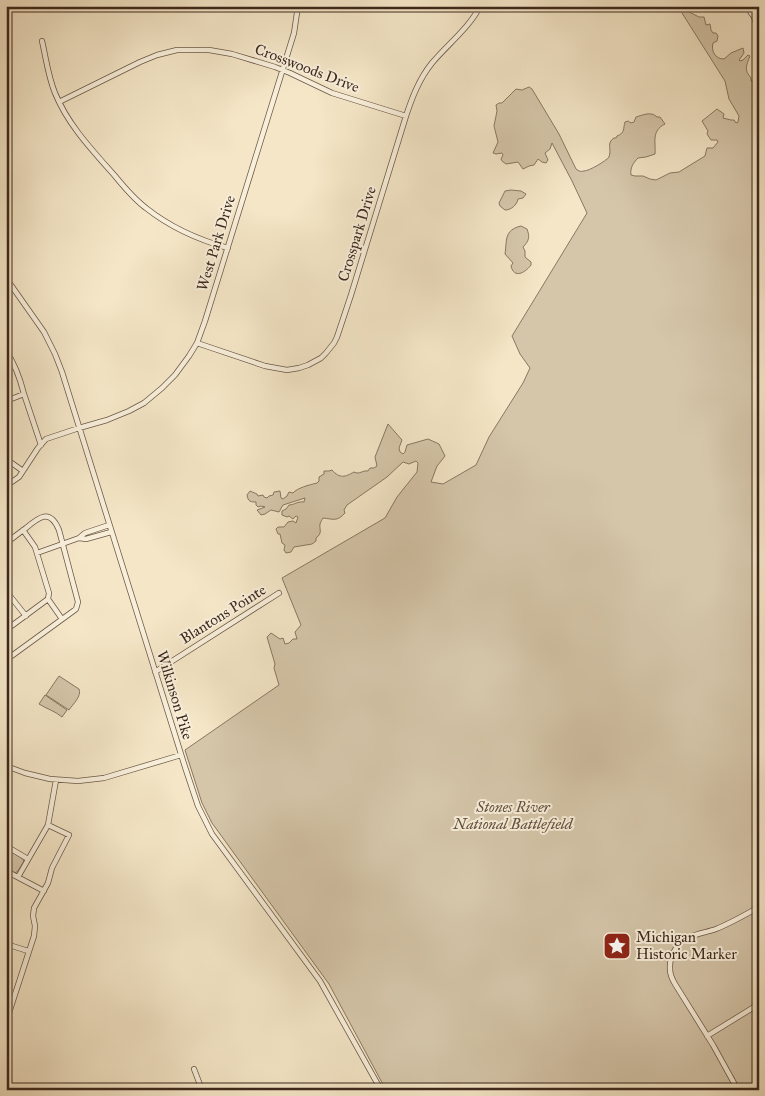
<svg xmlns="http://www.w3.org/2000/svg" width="765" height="1096" viewBox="0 0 765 1096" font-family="'IM FELL Great Primer',serif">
<rect width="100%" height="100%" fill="#f4e6c7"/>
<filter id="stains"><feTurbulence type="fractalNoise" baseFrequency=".004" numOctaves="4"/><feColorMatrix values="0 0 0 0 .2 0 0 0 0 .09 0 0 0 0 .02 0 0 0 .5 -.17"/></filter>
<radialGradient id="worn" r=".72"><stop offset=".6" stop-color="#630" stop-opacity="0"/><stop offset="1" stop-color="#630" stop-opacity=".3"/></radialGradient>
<path fill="#d5c6aa" stroke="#897763" d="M675,6h11l3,6 10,5h5l2,8 4,-1 1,6 2,3h3l2,3 -1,5 -4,2c-2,8 2,16 11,16l7,-6 12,-5 1,5 -5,7 1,1 3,-1 5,-5 2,1c-4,10 -6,14 1,22v3l8,3v1006h-373l-57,-106 -117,-161 -10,-20 -17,-53 94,-65 -5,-17 1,-4 -8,-27 4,-4 9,6 3,-1 2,6 4,-1 4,-4h4l-2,-7 6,-7 -19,-47 103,-60 12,-21 20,-25 1,-9 -2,-2 -7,3 -6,-2 -16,15 -40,28 -3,5 1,3c-8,9 -12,6 -22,5 -1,2 -2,3 -3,6 -1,5 3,9 -4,14v3l-4,3 -18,3 -3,5 -5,1 -2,-3 1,-5 -3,-2 -2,-9h-2l-2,-5 2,-2h6l4,-5 5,-1 3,2 2,-6 -2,-1 -3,3 -4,-3 -2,1 -5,-2v-4l4,-2 3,-4c5,0 9,-4 15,-3l1,-4 -22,7 -4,7 -8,-2 -6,4 -4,1 -4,-5 8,-3 -4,-1 -3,1 -2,-2v-3c-5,0 -8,0 -9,-7l3,-4 7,3 1,2 5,-1 1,2 3,1 2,-2 4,-1 1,-3 6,-1 1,7 2,1 4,-3 2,-4 4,1c4,-5 16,-8 24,-10l2,-2v-4l5,-3v-3h5l3,-1c8,9 13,7 22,2 6,3 8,-2 14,-1l2,-3h4l3,-2 -2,-9 13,-33 14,16 -3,8 1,4 3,2 2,-2 2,-7 21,-6 11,5 6,12 -8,10 -6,16 12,2 33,-19 13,-28 34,-54 7,-15 -10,-14 -8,-18 75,-123 -15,-32 -20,-38 -2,6 -5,4 3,7 -2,3 -4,-1 -4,-3 -4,6 -5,1 -6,3 -5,-7 -12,2 -4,-3 -1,-2 2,-4 -1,-2 -6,1 -3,-1 5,-11 -4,-16 3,-15 -1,-6 3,-2h3l14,-14 6,1 7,-3 3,2 27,45 17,35c3,2 4,3 8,2 5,0 22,-10 25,-14 3,-8 -3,-14 5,-19h2l1,-2c8,-3 6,-7 8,-14l3,-1 3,2 3,-1 2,-5c7,-2 15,-6 21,0h3l5,7c-14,7 -9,18 -10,30l-9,3 -8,1c-5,5 -8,10 -7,17l4,1h8l7,3 6,1 14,-7 9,-1 26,-16 2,-8h6l5,-6 -1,-2h-6l-4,-6 1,-3 -6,-10 15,-12 7,5 -1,4 8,2h3l2,3 2,-1 1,-6 -10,-17 -4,-18 -43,-68z
M511,190l10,1 5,3 -3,4 -5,1c-1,6 -7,11 -13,11l-5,-4 -1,-3 6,-12z
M521,226l6,3c3,8 2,12 -4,18l2,4v6l6,5v3c-6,8 -17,14 -20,1l2,-3 -8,-9c2,-14 -1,-24 16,-28z
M59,676l20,13c3,7 -6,15 -10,21l-23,-15z
M45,695l22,15 -5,7c-7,-6 -15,-8 -23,-13z
M12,852l10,6 2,3 -6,10 -3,2 -9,-5v-10l3,-5z"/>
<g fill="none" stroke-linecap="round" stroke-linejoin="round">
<defs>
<path id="street" d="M746,6l8,11 5,15
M42,41c4,17 6,35 13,52 13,32 37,57 60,83 9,11 19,23 31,32 24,19 53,32 82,40
M59,102l81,-40 17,-7 20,-5h32l23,4 43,13 15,6 42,20 74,23
M6,278l38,54 11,22 7,18 123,395 13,39 14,28 108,147 61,109
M197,343l68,23 22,4 12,-2 9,-3 13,-7 5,-5 8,-10 3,-6 14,-42 55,-179c6,-18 13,-37 26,-53 14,-17 39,-37 48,-57
M6,351c9,13 14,27 18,43
M6,401l18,-7 17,51
M6,459l17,12
M6,486l13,-9 19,-29 8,-9 33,-11 28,-8 22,-9 15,-8 18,-15 13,-13 14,-19 8,-13 8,-22 89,-288 4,-27
M109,525l-24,8 -6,5 7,1 25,-7
M6,543c7,-5 13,-10 20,-15 13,-11 24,-20 33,2l19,72 -2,7 -4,3 -66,48
M37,553l42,-15
M6,591l20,25
M48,599l14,20
M6,630l42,-31 1,-6 -14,-46 -12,-17
M155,672l124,-79
M6,766l19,7 25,6 28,2 26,-3 77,-23
M6,846l22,13
M6,871l38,20
M18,877l30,-52 8,-45
M6,944l22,7
M6,1022l28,-86 1,-10 -2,-10 1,-8 14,-25 4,-15 17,-33 -21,-10
M707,1036l52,-32
M194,1069l8,21
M736,1090l-2,-7 -21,-38 -38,-61c-3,-5 -5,-10 -5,-15 -1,-13 8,-28 20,-32 8,-4 18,-5 26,-8 15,-6 29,-14 43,-22"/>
</defs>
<use href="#street" stroke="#6b5847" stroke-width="6"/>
<use href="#street" stroke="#f8efdb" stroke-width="4.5"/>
</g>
<defs>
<symbol id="sight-square" viewBox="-11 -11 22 22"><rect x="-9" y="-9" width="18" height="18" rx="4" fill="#8f2418" stroke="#f8efdb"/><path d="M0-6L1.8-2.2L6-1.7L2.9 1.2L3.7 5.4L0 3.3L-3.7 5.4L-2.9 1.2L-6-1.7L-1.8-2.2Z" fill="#fff"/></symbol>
</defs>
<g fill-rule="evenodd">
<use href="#sight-square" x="601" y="930" width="32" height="32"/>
</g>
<g text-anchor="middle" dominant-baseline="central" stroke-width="4" stroke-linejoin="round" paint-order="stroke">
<g font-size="15" fill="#3d281c" stroke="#f8efdb">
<text transform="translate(307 68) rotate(21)">Crosswoods Drive</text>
<text transform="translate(357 234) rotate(-73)">Crosspark Drive</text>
<text transform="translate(216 243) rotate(-73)">West Park Drive</text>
<text transform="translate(223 614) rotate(-32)">Blantons Pointe</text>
<text transform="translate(175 695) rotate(73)">Wilkinson Pike</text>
</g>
<g font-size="15" font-style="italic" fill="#635040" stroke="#f8efdb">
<text x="513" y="807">Stones River<tspan x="513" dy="17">National Battlefield</tspan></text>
</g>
<g font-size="15" fill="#3d281c" stroke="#f8efdb" text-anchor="start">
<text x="636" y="937">Michigan<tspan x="636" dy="17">Historic Marker</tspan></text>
</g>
</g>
<rect width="765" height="1096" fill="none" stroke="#f4e6c7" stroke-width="25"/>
<rect x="8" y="8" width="750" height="1081" fill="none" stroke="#3d281c" stroke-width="2.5"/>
<rect x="12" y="12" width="740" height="1071" fill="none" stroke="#3d281c"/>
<rect width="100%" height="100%" filter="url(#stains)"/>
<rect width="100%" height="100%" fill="url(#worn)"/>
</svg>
